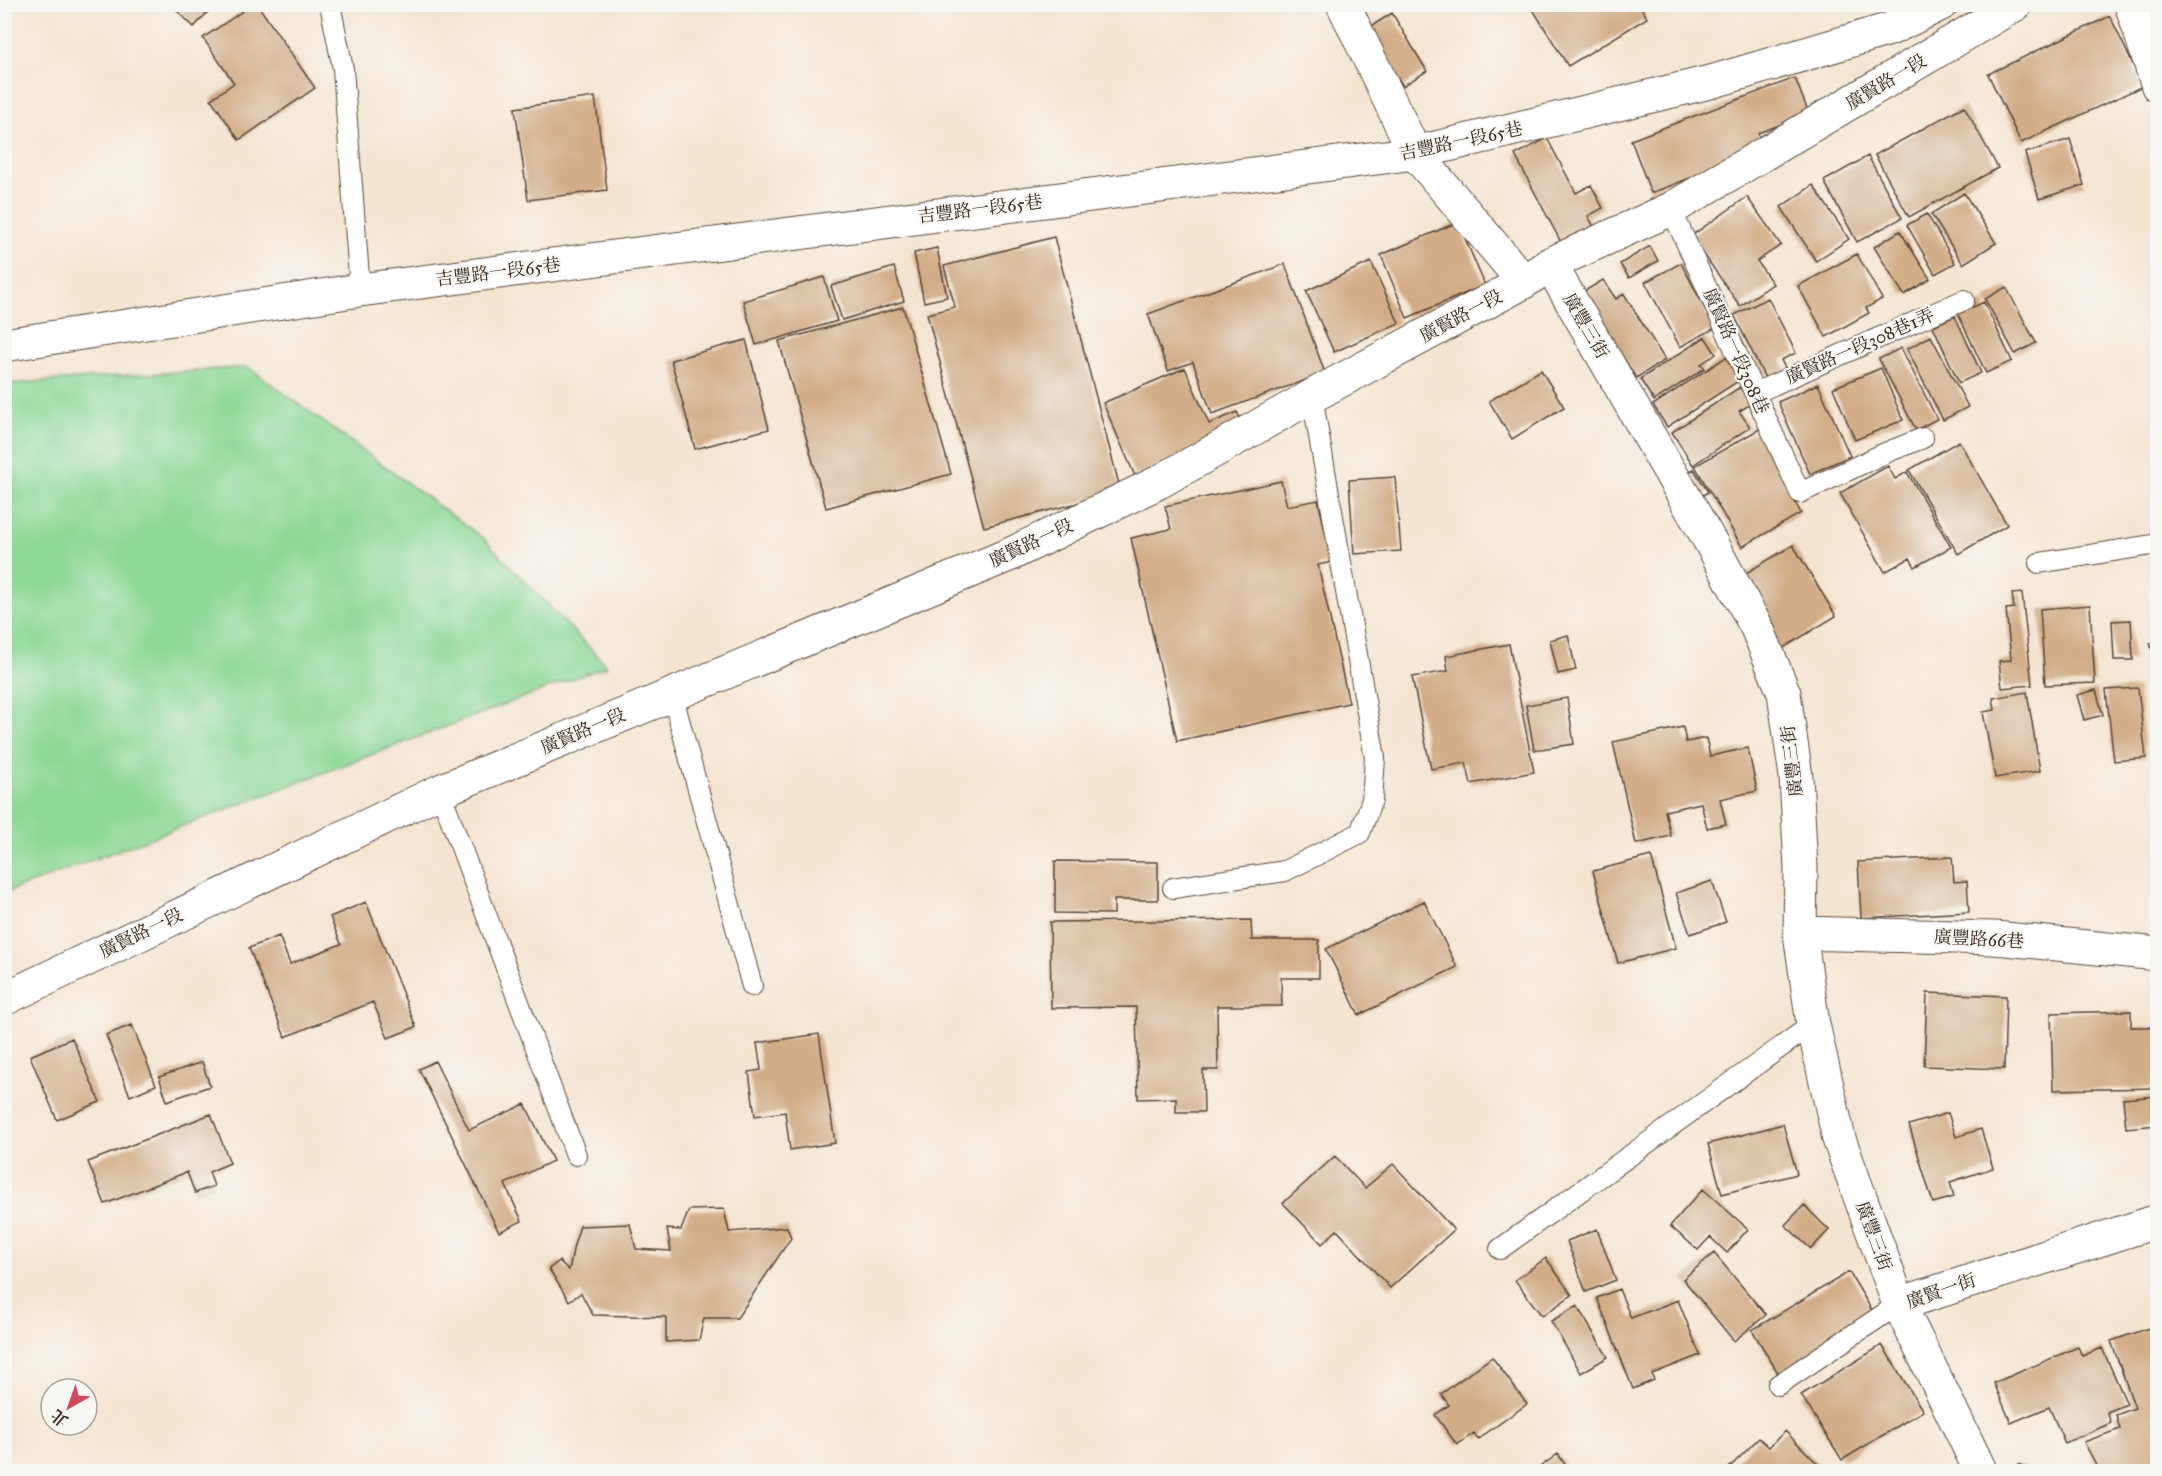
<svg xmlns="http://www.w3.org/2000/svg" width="2162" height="1476" viewBox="0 0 2162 1476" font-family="'IM FELL Great Primer','Noto Serif TC',serif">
<rect width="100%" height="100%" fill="#f6f6f2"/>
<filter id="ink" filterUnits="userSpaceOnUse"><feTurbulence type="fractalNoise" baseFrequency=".0167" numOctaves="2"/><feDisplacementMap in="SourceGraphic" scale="12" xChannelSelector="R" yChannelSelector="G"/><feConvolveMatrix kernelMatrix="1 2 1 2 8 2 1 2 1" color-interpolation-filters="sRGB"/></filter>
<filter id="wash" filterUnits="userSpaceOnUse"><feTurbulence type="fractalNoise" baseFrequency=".008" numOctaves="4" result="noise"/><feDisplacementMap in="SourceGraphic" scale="24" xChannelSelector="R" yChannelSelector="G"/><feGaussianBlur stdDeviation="1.35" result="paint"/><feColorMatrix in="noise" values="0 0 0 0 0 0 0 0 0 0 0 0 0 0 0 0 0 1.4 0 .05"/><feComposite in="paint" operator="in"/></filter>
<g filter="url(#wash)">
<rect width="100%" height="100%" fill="#f4e5d1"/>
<path fill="#8cd896" stroke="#64815a" stroke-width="1.5" d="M248,367l235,171 124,128 -602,227v-509z"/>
<g id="blocks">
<path fill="#d1ad88" d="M170,4h45l-21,23z
M253,4h4l58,84 -76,52 -28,-41 23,-16 -31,-45z
M1539,4h100l8,14 -79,48 -36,-58z
M1883,4h14l-7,7z
M2148,4h10v29z
M1392,13l35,58 -24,15 -36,-57z
M2110,16l33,70 -122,57 -33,-69z
M1795,78l14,36 -51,19 6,17 -113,43 -20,-53z
M595,97l12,93 -79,10 -13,-92z
M1964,106l34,62 -89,49 -34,-62z
M1547,138l29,55 15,-8 12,23 -15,8 7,13 -32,17 -48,-91z
M2070,139l14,46 -45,14 -14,-46z
M1868,156l34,62 -45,24 -33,-61z
M1813,185l36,54 -33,22 -35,-54z
M1964,193l32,50 -33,21 -32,-50z
M1747,197l34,48 -24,16 16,23 -33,22 -49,-70z
M1927,214l28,49 -20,11 -28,-49z
M1458,222l27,63 -78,33 -26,-63z
M1900,231l30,48 -26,16 -30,-48z
M1054,237l67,255 -137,35 -57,-213 28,-7 -11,-41z
M1650,246l8,15 -29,17 -9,-14z
M937,248l10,49 -23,5 -10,-49z
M1857,254l25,45 -16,9 3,5 -43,24 -28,-51z
M1371,262l28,61 -65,29 -28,-61z
M1681,263l34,65 -35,19 -35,-65z
M1285,264l40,109 -113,41 -19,-52 -25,9 -20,-57z
M894,267l10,34 -62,19 -11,-34z
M824,277l13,44 -81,24 -13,-44z
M1603,280l13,19 8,-5 41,66 -29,18 -53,-86z
M2006,287l30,56 -21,11 -30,-55z
M1768,298l28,55 -15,7 5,10 -20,10 -32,-65z
M1984,302l28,59 -26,12 -28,-59z
M903,307l48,167 -125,34 -47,-167z
M1955,316l26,57 -22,10 -26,-57z
M1931,336l37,71 -25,13 -36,-71z
M1705,337l11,17 -15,10 4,4 -51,33 -14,-22z
M746,340l23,89 -74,20 -24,-89z
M1901,348l36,71 -21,11 -37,-71z
M1726,357l14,23 -73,47 -14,-22z
M1185,368l24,56 28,-12 8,17 -110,47 -32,-73z
M1881,368l22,52 -48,20 -22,-52z
M1541,370l23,37 -52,32 -23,-38z
M1818,384l32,72 -40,18 -32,-72z
M1740,387l11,17 -12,7 11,16 -57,38 -21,-33z
M1761,428l28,50 -6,3 18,32 -59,34 -47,-81z
M1959,441l48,84 -49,29 -49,-84z
M1888,466l7,13 12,-7 44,75 -36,20 -5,-9 -25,14 -45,-79z
M1694,469l14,23 -15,9 -14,-23z
M1395,477l6,74 -47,3 -5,-74z
M1281,481l6,25 31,-6 14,62 -14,3 31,138 -172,38 -46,-203 40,-9 -6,-23z
M1793,545l43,71 -56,34 -44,-71z
M2022,593l10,92 -30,3 -3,-27 12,-1 -5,-51 8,-1 -2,-14z
M2090,605l5,78 -50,2 -5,-76z
M2131,620l2,40h-19l-2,-39z
M1568,635l8,35 -18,4 -8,-34z
M2158,641v25h-1l-7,-23z
M1509,644l25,128 -63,12 -5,-21 -35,6 -19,-92 36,-6 -2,-15z
M2138,688l8,70 -32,3 -8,-71z
M2096,690l7,25 -19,5 -7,-25z
M2027,692l13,79 -45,7 -12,-66 12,-2 -2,-12z
M1567,698l7,46 -40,6 -8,-45z
M1683,727l3,15 20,-4 4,18 38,-8 9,43 -37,8 6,25 -19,4 -6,-25 -36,8 6,25 -35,8 -23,-102z
M1651,856l25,92 -58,15 -25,-92z
M1952,857l2,25 13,-1 2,31 -108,6 -3,-56z
M1055,861l103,1v38h-44v14l-59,-1z
M1712,881l14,41 -36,12 -14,-41z
M1424,901l33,66 -98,48 -33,-66z
M366,902l50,125 -28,11 -15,-36 -88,35 -36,-89 30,-12 11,28 51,-20 -11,-27z
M1251,920l1,20h67v38h-38l1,28h-65l1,64h-15l1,42h-28v-14l-38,1 -2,-92 -85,1 -1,-86z
M1927,993l79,3 -2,73 -80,-3z
M2131,1011v16h27v61l-105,2 -2,-77z
M132,1025l24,60 -26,11 -24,-61z
M819,1034l16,109 -45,7 -5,-38 -30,4 -6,-44 12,-2 -4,-27z
M72,1038l28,64 -43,18 -27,-64z
M435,1061l34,69 56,-26 28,57 -48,23 17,37 -23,11 -80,-163z
M202,1062l8,24 -43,15 -8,-24z
M2158,1096v29l-32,3 -3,-29z
M1948,1113l8,24 25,-8 12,39 -43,14 4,15 -21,6 -24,-78z
M211,1114l19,49 -21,9 5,14 -19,7 -8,-21 -82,32 -17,-42z
M1783,1124l14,50 -75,20 -14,-50z
M1335,1156l30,32 28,-24 61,66 -64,58 -53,-58 -15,14 -39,-41z
M1703,1189l45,40 -21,24 -17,-16 -12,13 -28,-24z
M1804,1205l25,25 -18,19 -26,-24z
M724,1209l5,23 58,-5 4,11 -54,80h-33l-5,22 -33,2v-25l-73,-2 -12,-22 -12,8 -20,-32 10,-8 10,9 5,-25 6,-19 50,-2 6,25 35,2 -4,-22 14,1 8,-20z
M1597,1229l19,51 -30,12 -19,-51z
M1714,1253l52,62 -32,26 -51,-62z
M1546,1258l26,37 -30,21 -27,-36z
M1849,1272l26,43 -97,58 -26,-43z
M1619,1289l12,29 47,-18 22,55 -48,19 2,6 -21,9 -36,-91z
M1577,1306l31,51 -27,16 -30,-52z
M2158,1325v147h-58l-16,-30 36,-13 -4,-14 19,-7 -24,-67z
M1882,1345l41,66 -81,49 -41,-65z
M2078,1347l4,9 20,-8 25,56 -20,8 4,11 -46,20 -16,-36 -38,16 -17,-40z
M1492,1357l35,47 -49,35 -4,-6 -17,12 -22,-30 14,-10 -8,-11z
M1785,1431l41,41h-101l34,-34 10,9z
M1558,1454l12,18h-37z
M2019,1464l17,8h-15z"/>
</g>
</g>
<g filter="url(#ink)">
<use href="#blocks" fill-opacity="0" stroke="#574639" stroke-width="1.5"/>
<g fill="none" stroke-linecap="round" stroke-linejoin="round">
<defs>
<path id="service" d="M330,4l13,65 17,221
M1671,209l129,284 85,-40 38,-15
M1755,393l209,-93
M2039,563l119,-19
M672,694l80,292
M440,791l136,364
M1173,888l112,-17 75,-38 12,-33 3,-42 -63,-362
M1500,1249l313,-225
M1778,1385l121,-81"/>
<path id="minor" d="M2131,4l27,82
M1550,264l161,279 46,85 27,65 12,84 5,91 -1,65 13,91 26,115 60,165 70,143 10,21 -1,4
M4,345l356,-55 1055,-137 299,-72 176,-52 51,-25
M1800,933l195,5 163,16
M1899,1304l259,-83"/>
<path id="tertiary" d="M1343,4l72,149 109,129
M4,999l436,-208 571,-237 148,-72 153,-86 212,-114 26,-18 121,-55 345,-205"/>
</defs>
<use href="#service" stroke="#574639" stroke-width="22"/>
<use href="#minor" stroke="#574639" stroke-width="35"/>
<use href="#tertiary" stroke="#574639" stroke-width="35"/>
<use href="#service" stroke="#fff" stroke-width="20"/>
<use href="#minor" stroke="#fff" stroke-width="33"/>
<use href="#tertiary" stroke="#fff" stroke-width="33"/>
</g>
</g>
<g text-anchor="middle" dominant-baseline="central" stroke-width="4.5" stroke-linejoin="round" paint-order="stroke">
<g font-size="18" fill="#3b2a1e" stroke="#f6f6f2">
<text transform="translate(1886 82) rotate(-31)">廣賢路一段</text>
<text transform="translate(1461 141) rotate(-12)">吉豐路一段65巷</text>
<text transform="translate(980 209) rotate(-7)">吉豐路一段65巷</text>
<text transform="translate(498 272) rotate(-7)">吉豐路一段65巷</text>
<text transform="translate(1461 316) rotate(-28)">廣賢路一段</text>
<text transform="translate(1586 326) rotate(60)">廣豐三街</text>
<text transform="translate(1860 346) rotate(-24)">廣賢路一段308巷1弄</text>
<text transform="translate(1736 351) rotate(66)">廣賢路一段308巷</text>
<text transform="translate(1031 543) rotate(-25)">廣賢路一段</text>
<text transform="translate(583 731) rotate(-23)">廣賢路一段</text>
<text transform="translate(1792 761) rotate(-97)">廣豐三街</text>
<text transform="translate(141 933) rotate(-26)">廣賢路一段</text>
<text transform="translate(1979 939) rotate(3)">廣豐路66巷</text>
<text transform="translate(1874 1236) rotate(70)">廣豐三街</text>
<text transform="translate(1941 1291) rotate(-19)">廣賢一街</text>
</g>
</g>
<rect width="2162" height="1476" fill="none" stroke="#f6f6f2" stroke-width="24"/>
<g transform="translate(69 1407) rotate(220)"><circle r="28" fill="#f6f6f2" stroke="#aba49d" stroke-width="1.5"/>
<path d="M0-4.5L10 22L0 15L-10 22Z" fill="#d1495b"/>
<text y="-9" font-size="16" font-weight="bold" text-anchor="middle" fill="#3b2a1e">北</text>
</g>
</svg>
